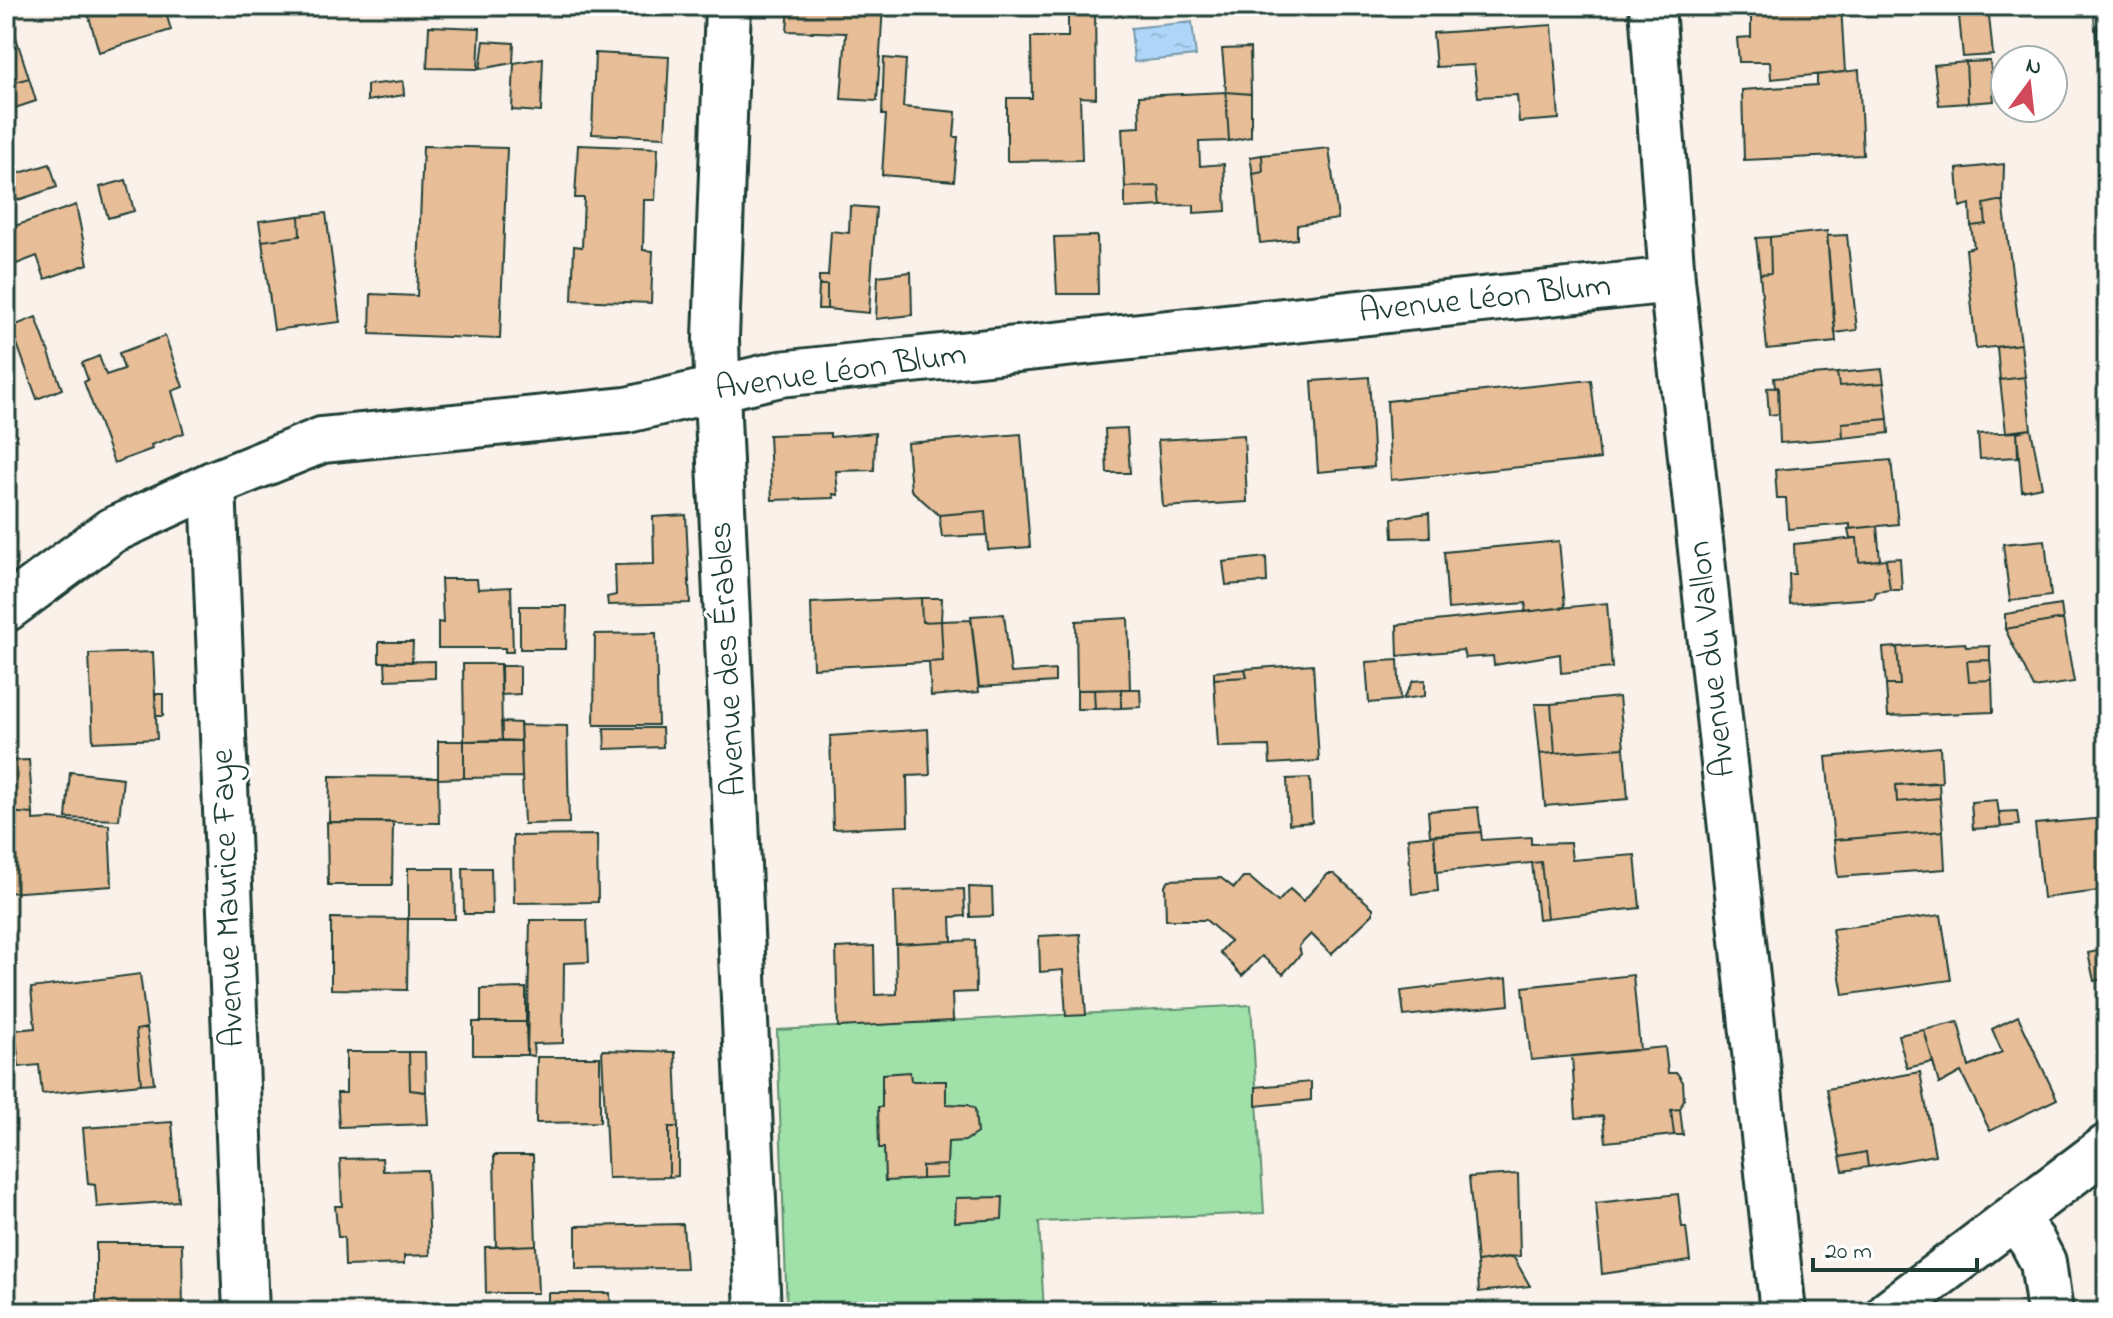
<svg xmlns="http://www.w3.org/2000/svg" width="2113" height="1318" viewBox="0 0 2113 1318" font-family="'Indie Flower',sans-serif">
<defs>
<pattern id="water-ripples" width="26" height="14" patternUnits="userSpaceOnUse" patternTransform="scale(2)"><rect width="26" height="14" fill="#afd5f8"/><path d="M2 4q2-2 4 0t4 0M15 11q2-2 4 0t4 0" fill="none" stroke="#96b8d5"/></pattern>
</defs>
<rect width="100%" height="100%" fill="#faf2ea"/>
<filter id="ink" filterUnits="userSpaceOnUse"><feTurbulence type="fractalNoise" baseFrequency=".0125" numOctaves="2"/><feDisplacementMap in="SourceGraphic" scale="16" xChannelSelector="R" yChannelSelector="G"/><feConvolveMatrix kernelMatrix="1 2 1 2 8 2 1 2 1" color-interpolation-filters="sRGB"/></filter>
<g filter="url(#ink)">
<path fill="#a0e1aa" stroke="#608f6f" stroke-width="2" d="M1251,1005l13,208 -225,9 5,90h-257l-10,-282z"/>
<path fill="url(#water-ripples)" stroke="#7598aa" stroke-width="2" d="M1192,22l4,34 -62,6 -3,-34z"/>
<path fill="#e8be98" stroke="#1f3d34" stroke-width="2" d="M6,6l23,72 -23,7z
M86,6h78l7,24 -72,22z
M789,6h94l-6,95 -36,-2 5,-66 -59,-2z
M1068,6h27l1,92 -16,-1 2,63 -75,1v-63h25l-1,-61h37z
M1751,6h90l4,66 -74,7 -1,-17h-31l-2,-24 14,-1z
M1958,6h30l5,49 -30,2z
M1552,25l7,94 -40,3 -2,-27 -39,2 -4,-32 -38,2 -3,-34z
M429,26l51,2 -2,41 -51,-1z
M484,41l30,2 -1,20 -33,6z
M1250,48l1,46 -25,-2 -4,-43z
M595,53l74,4 -4,80 -73,-3z
M543,58l-2,54 -29,-2 2,-47z
M884,58l22,2 -3,47 53,5 -2,25h4l-4,44 -72,-6 4,-60h-4z
M1990,61l4,40 -26,2 -2,-41z
M1966,62l2,41 -29,2 -5,-40z
M1859,70l4,85 -119,5 -2,-70 75,-5v-10z
M29,78l7,23 -24,8 -6,-24z
M403,81l1,14 -37,6v-16z
M1226,92l3,49 -30,1 1,24 24,-2 2,47 -32,2v-8l-33,1 -2,-20 -34,1 -3,-59 18,-1 -1,-31z
M1226,92l25,2v43l-22,4z
M578,145l80,3 -3,52h-11l-1,50 10,1 -2,52 -79,-3 2,-54 8,1 2,-49h-9z
M423,146l84,2 -7,191 -130,-5 1,-40 46,2z
M1329,148l9,71 -41,6v14l-37,4 -7,-69 10,-2 -1,-17z
M1262,155l1,17 -10,2 -3,-17z
M50,164l7,23 -51,17v-27z
M2004,164l-1,36 -19,4 2,20 -15,2 -1,-22 -10,3 -3,-38z
M126,180l8,31 -26,7 -8,-31z
M1159,186l2,20 -36,2v-21z
M2003,200l18,144 -45,5 -10,-100 8,-2 -3,-21 15,-2 -2,-20z
M76,205l12,59 -43,15 -8,-23 -31,12v-39z
M850,206l26,2 -7,105 -42,-4v-24h-8v-9h9l3,-45 18,2z
M326,213l14,109 -66,8 -12,-89 38,-5 -1,-20z
M299,216l1,20 -38,5 -3,-20z
M1827,231l9,111 -69,7 -7,-75 11,-1 -1,-36z
M1847,235l10,95 -22,3 -8,-97z
M1097,236l1,58h-41l-3,-57z
M1770,237l1,36 -11,1 -4,-36z
M911,272l1,43 -36,4 2,-43z
M819,285h8v24h-9z
M36,317l26,72 -25,10 -26,-72z
M165,336l18,51 -11,4 12,42 -33,12 1,4 -38,14 -30,-81 4,-2 -6,-17 17,-7 7,19 18,-6 -5,-16z
M2021,344l4,33 -25,3 -3,-33z
M1882,369l2,14 -45,3 -2,-13z
M1837,373l2,13 45,-3 4,36 -46,4 1,15 -63,5 -2,-56 -3,1 -1,-10z
M1369,377l5,90 -56,5 -6,-91z
M2025,377l6,52 -25,3 -6,-52z
M1591,380l9,79 -209,21 -4,-79z
M1778,387l1,27 -10,1 -2,-27z
M1888,419l1,14 -46,5 -1,-15z
M1127,428l3,45h-23l-2,-44z
M2031,429l11,58 -20,4 -5,-59z
M2017,432l1,25 -38,2 -2,-25z
M830,433v4l45,-4 -1,37 -38,1 2,24 -5,-1 1,4 -62,2 -3,-65z
M1021,434l9,113 -42,3 -3,-39 -46,4 -28,-25 -4,-47z
M1244,435l3,67 -84,5 -5,-67z
M1891,460l7,64 -48,5v-5l-62,5 -2,-31h-9l-2,-28z
M985,511l2,24 -45,2 -3,-22z
M1429,513l1,24 -37,1 -1,-20z
M686,515l4,88 -82,2 -1,-8 9,-2 -1,-30 39,-1 -1,-47z
M1877,526l3,34 -21,2 -2,-24h-7l-2,-9z
M1857,538l2,24 27,-3 4,31 -14,2 -2,6 -84,6 -1,-30h6l-1,-30z
M2045,540l6,56 -41,5 -7,-57z
M1559,541l6,66 -40,5 1,-9 -78,6 -4,-57z
M1266,557l1,25 -41,3 -3,-23z
M1900,558l2,32h-12l-4,-31z
M441,579h36l1,10 33,-2 2,65h-8v-4h-67v-26l5,1z
M921,598h21l-1,23 -19,1z
M921,598l1,24 19,-1 2,40 -130,7 -2,-65z
M1607,603l5,65 -51,5 -1,-19 -66,11 -1,-9 -28,2 -2,-8 -65,6 -1,-31z
M2061,605l2,14 -58,10v-15z
M520,606h47l-1,43h-46z
M1004,614l7,59 44,-3v12l-76,5 -8,-71z
M1128,618l2,71 -53,1 -1,-69z
M2063,619l11,63 -40,6 -29,-59z
M971,620l8,72 -48,4 -2,-34 14,-1 -2,-40z
M656,633l2,92h-64l1,-91z
M379,642h34l-1,20h-33z
M1965,643l1,4 24,-1v14l-23,1 2,20 23,-1 1,32 -105,4 -2,-31h14l-3,-38z
M1897,647l3,38h-14l-3,-37z
M153,652l4,87 -64,3 -4,-88z
M1398,660l2,40 -31,3 -3,-41z
M1990,660l2,20 -23,1 -2,-20z
M435,661v17l-49,2 -1,-18z
M463,664h38l1,76 -38,1z
M1313,664l6,97 -49,3 -1,-18 -51,1 -4,-68 33,-2 -2,-8z
M500,666h20v28l-19,1z
M1245,669l2,8 -33,2v-7z
M1425,680v16l-22,3 10,-18z
M1121,689v19l-26,1 -1,-19z
M1121,689h19l1,18 -20,1z
M1077,690h17l1,19h-18z
M155,694h8v22h-7z
M1619,697l5,51 -69,5 -4,-49z
M1535,704h16l4,49 -15,1z
M501,722l19,1 1,18 -19,-1z
M520,725l47,1 2,97 -45,1z
M604,728h58l1,19 -58,2z
M928,729l2,46 -23,1 1,50 -75,3 -3,-93z
M438,741h26v37l-26,1z
M464,741h57l1,36 -58,1z
M1940,747l2,35 -46,3 1,17 43,-4 3,33 -109,9 -8,-83z
M1624,748l4,51 -83,7 -5,-52z
M29,760l4,54 -27,-2v-51z
M70,772l53,6 -4,42 -53,-2z
M330,776l108,1 1,46 -110,-1z
M1310,778l2,44 -23,2 -2,-45z
M1939,783l1,15 -43,4 -1,-17z
M1997,800l4,27 -28,2 -2,-27z
M1478,807l3,25 -51,4 -2,-25z
M2017,811l2,14 -18,2 -2,-15z
M6,812l27,2v6l17,-1 59,6 3,61 -106,7z
M2106,818l1,72 -64,8 -8,-74z
M327,822h66l-1,63h-64z
M1943,831l2,38 -107,8 -4,-37z
M1481,832l1,8 49,-3v7l39,-1 2,17 63,-5 5,53 -93,10 -6,-56 -105,10 -2,-37z
M597,835l1,67 -84,1 -1,-67z
M1434,835l4,56 -26,3 -4,-56z
M1541,862l6,56 -9,1 -6,-56z
M408,868h46l1,51h-47z
M463,868h28l1,46h-28z
M1328,874h6l39,34v6l-42,40 -20,-20 -12,12 2,8 -18,20 -21,-18 -20,20 -22,-24 10,-11 -24,-21h-40l-1,-35 4,-5 52,-2 13,10 9,-11h6l29,25 12,-13 13,12z
M969,887l23,1 1,28 -23,1z
M964,889l1,27 -14,1 1,24 -56,3 -2,-53z
M1941,915l10,65 -108,15 -11,-66z
M331,918l77,1 -1,71 -76,-1z
M530,920h57l2,42 -25,1 -1,80 -30,1 1,12 -7,-1z
M1080,934l6,81 -20,1 -3,-46 -23,2 -1,-36z
M975,940l1,52 -24,1 1,28 -115,6 -2,-79 38,-2 1,49 22,-1 -1,-50z
M2107,949v29l-13,3 -6,-28z
M140,974l7,54 -11,2 5,54 -99,10 -3,-29 -20,2 -4,-37 20,-2 -4,-40z
M1633,975l7,75 -109,10 -8,-73z
M1507,978l2,27 -105,11 -3,-25z
M526,988v34h-45v-33z
M2018,1016l39,83 -67,32 -29,-59 -22,12 -15,-54 34,-8 11,45 33,-15 -10,-23z
M473,1022h53l1,33h-54z
M147,1028l7,55 -13,1 -5,-54z
M1924,1030l9,32 -26,6 -9,-33z
M1665,1047l3,26h9l6,9 1,17 -4,10 -9,1 3,25 -68,7 -3,-26 -27,2 -4,-62z
M602,1050l73,2 3,75h-9v50l-61,1z
M346,1052h63l1,38 16,2 2,32 -89,3 -2,-34h9z
M409,1052h16l1,40 -16,-2z
M537,1057h63v65l-64,1z
M910,1072l1,9h35v23l22,1 7,4 2,24 -12,8 -17,1 -1,23 -25,1v13l-37,2 -1,-33h-5l-1,-41h4v-33z
M1920,1072l15,83 -67,12 -2,-15 -26,5 -13,-68z
M1311,1082v18l-55,6v-19z
M1680,1109l3,26h-9l-3,-25z
M172,1122l6,79 -81,6 -2,-22 -7,-1 -5,-56z
M669,1127h9v49l-9,1z
M1866,1152l2,15 -25,4 -3,-14z
M494,1155h39l3,90 -40,2z
M382,1158l1,13 44,-1 3,85 -26,1v8l-59,2 -1,-29h-6l-3,-31h7l-2,-47z
M947,1165v13l-25,1v-13z
M1518,1174l2,82 -43,6 -8,-85z
M1678,1194l4,33h4l4,34 -88,13 -6,-71z
M1003,1197l-1,22 -47,3 1,-24z
M683,1224l3,44 -110,1v-43z
M96,1243h86l1,69h-87z
M536,1245l2,48h-52l-1,-46z
M1513,1256l17,30 -51,6 -2,-30z
M548,1293h62l1,19h-63z
M1116,1301v11h-28v-10z
M1217,1301v11h-92v-8z"/>
<g fill="none" stroke-linecap="round" stroke-linejoin="round">
<defs>
<path id="minor" d="M728,6l-12,332 2,79 40,895
M213,484l33,828
M2015,1219l17,22 11,21 7,50"/>
<path id="tertiary" d="M1652,6l20,274 111,1032
M6,609l105,-78 102,-47 109,-44 305,-30 153,-36 892,-94
M1889,1312l218,-165"/>
</defs>
<use href="#minor" stroke="#1f3d34" stroke-width="50"/>
<use href="#tertiary" stroke="#1f3d34" stroke-width="50"/>
<use href="#minor" stroke="#fff" stroke-width="44"/>
<use href="#tertiary" stroke="#fff" stroke-width="44"/>
<defs>
<path id="rail" d="M2097,6l10,153"/>
</defs>
<use href="#rail" stroke="#1f3d34" stroke-width="9"/>
<use href="#rail" stroke="#fff" stroke-width="6" stroke-dasharray="18" stroke-linecap="butt"/>
</g>
</g>
<g text-anchor="middle" dominant-baseline="central" stroke-width="6" stroke-linejoin="round" paint-order="stroke">
<g font-size="34" fill="#1f3d34" stroke="#fff">
<text transform="translate(1485 300) rotate(-6)">Avenue Léon Blum</text>
<text transform="translate(841 373) rotate(-8)">Avenue Léon Blum</text>
<text transform="translate(729 659) rotate(-93)">Avenue des Érables</text>
<text transform="translate(1713 659) rotate(-96)">Avenue du Vallon</text>
<text transform="translate(229 898) rotate(-92)">Avenue Maurice Faye</text>
</g>
</g>
<rect width="2113" height="1318" fill="none" stroke="#fff" stroke-width="32"/>
<rect x="16" y="16" width="2081" height="1286" fill="none" stroke="#1f3d34" stroke-width="3" filter="url(#ink)"/>
<g transform="translate(2029 84) rotate(15)"><circle r="38" fill="#ffffff" stroke="#a5b1ae" stroke-width="2"/>
<path d="M0-6L14 30L0 20L-14 30Z" fill="#d1495b"/>
<text y="-12" font-size="22" font-weight="bold" text-anchor="middle" fill="#1f3d34">N</text>
</g>
<path d="M1813 1258v12h164v-12" fill="none" stroke="#1f3d34" stroke-width="4"/>
<text x="1825" y="1258" font-size="24" fill="#1f3d34" stroke="#ffffff" stroke-width="6" paint-order="stroke">20 m</text>
</svg>
